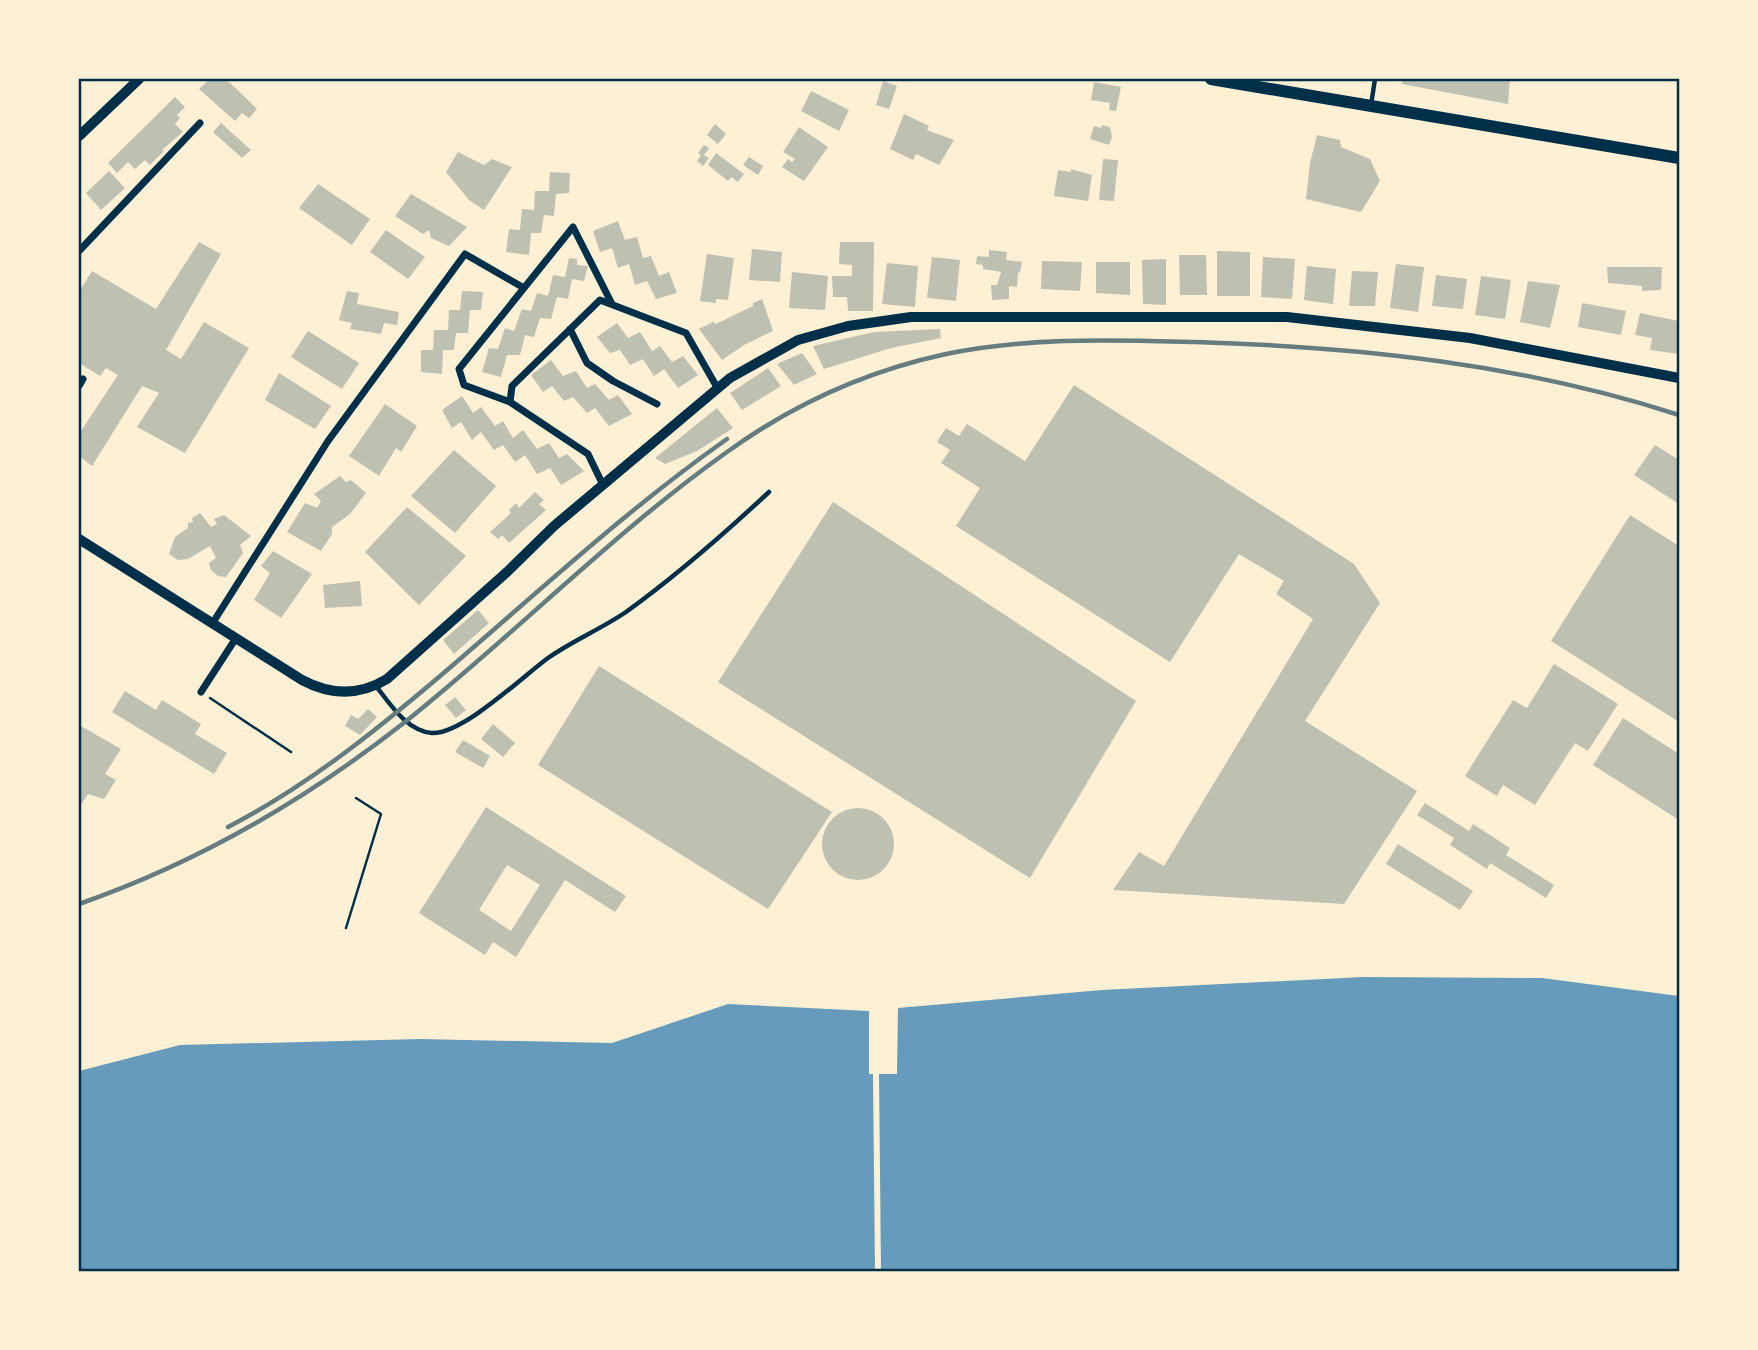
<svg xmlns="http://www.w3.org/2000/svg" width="1758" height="1350" viewBox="0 0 1758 1350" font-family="Ubuntu,sans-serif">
<rect width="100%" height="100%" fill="#fdf0d5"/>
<path fill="#669bbc" d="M1363,977l179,1 137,18v275h-1600v-200l101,-26 240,-6 192,4 116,-39 141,7v63h28l1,-66 204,-18z"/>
<path fill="#fdf0d5" d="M873,1074h6l2,197h-6z"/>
<path fill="#bec0b2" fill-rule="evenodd" d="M210,79h16l31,30 -8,9 -7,-5 -7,8 -36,-32z
M1403,79h107l-2,25 -106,-20z
M883,81l14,5 -8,23 -13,-4z
M1094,82l27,5 -5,24 -7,-1 1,-7 -19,-3z
M811,91l38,19 -10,21 -38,-20z
M175,97l10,10 -8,8 3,3 -5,6 8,8 -21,18 2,1 -14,14 -5,-5 -10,9 -7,-7 -11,11 -9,-10z
M904,114l25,12 -2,4 27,10 -15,25 -23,-11 -3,6 -23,-11z
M221,123l30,27 -9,8 -29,-26z
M715,124l11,10 -8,10 -11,-9z
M1102,125l8,2 2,10 -3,8 -19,-6 4,-13 7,2z
M799,127l29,20 -24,34 -22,-14 6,-8 4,3 3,-3 -12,-7z
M1317,135l23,5 1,7 29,12 10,22 -19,31 -55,-13 4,-36z
M704,145l5,3 -5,7 5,3 -6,8 -6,-5 4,-6 -3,-2z
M458,152l26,13 8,-6 20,8 -28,43 -15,-10 -23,-28z
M716,153l28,21 -6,8 -7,-5 -3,4 -20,-16z
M749,157l14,9 -5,9 -15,-10z
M1103,159l15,1 -4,41 -15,-1z
M1071,169l21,6 -4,26 -34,-5 4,-26 13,2z
M109,171l16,17 -24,22 -15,-17z
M550,172l20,1 -1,20 -13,1 -2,22 -10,-1 -3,18h-10l-2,22 -23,-3 3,-23 11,1 2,-21 12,1 1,-19h14z
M318,184l52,35 -18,26 -53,-37z
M411,194l56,33 -18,19 -18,-8 -2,-8 -6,4 -28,-18z
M618,221l7,19 12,-3 6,21 8,-2 8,20 10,-4 8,21 -21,6 -9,-18 -12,4 -6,-21 -11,4 -6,-20 -12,4 -7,-21z
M386,230l39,27 -17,22 -38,-27z
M199,242l22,12 -55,96 15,9 23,-37 45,26 -64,105 -48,-26 22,-34 -17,-7 -50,80 -13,-10v-22l39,-59 -12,-7 -6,8 -21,-13v-71l13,-21 64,38z
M840,242h34l-1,69h-25l-1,-14h-14l-1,-21h20v-11l-13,-1z
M752,249l30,3 -2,30 -31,-2z
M989,250l18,2 -1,8 16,2 -2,11 -2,-1 -1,15 -8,-1v13l-17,1 -1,-15h6l4,-13 -18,-3v-4l-7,-1 1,-8 12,1z
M1217,251l33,1v44h-33z
M707,254l27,4 -6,42 -12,-1v4l-16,-2z
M1179,255h27l1,40h-27z
M932,257l28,3 -4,41 -29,-3z
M1263,257l32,2 -3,40 -31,-2z
M569,258l8,1v6l11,1 -4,15 -12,-2 -4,20 -11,-2 -6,22 -11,-1 -6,19 -9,-2 -5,20h-13l-6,22 -19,-5 7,-24 9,1 7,-21 9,3 8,-22 9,2 6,-18 11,3 5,-21 12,2z
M1166,259v46l-23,-1 -1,-44z
M1042,261l40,1 -2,29 -39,-2z
M1096,262h34v33l-34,-2z
M887,263l31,3 -3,41 -33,-3z
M1396,264l28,3 -6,45 -28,-4z
M1307,266l29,3 -3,35 -29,-4z
M1607,267h55l-1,23 -19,1v-5l-34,-3z
M1352,271l26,1 -3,34h-26z
M792,272l36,4 -3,34 -36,-2z
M1436,275l31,4 -4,30 -31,-3z
M1481,276l30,4 -6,39 -30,-4z
M1528,281l32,4 -10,43 -30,-6z
M347,291l12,2 -2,11 42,8 -2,13 -13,-2 -3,11 -31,-5 2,-6 -13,-3z
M462,291l21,1 -2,18h-11l-2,23h-12l-2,17h-11l-1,24 -21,-2v-22h12l1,-20h14l1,-20h11z
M762,299l11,32 -29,14 -22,15 -23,-31 14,-7 3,2 37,-18v-3z
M1582,303l44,8 -5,24 -43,-8z
M1640,313l39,8v33l-29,-4 2,-12 -17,-3z
M617,323l11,15 12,-6 12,19 8,-5 12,16 11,-6 15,19 -20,13 -14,-19 -10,7 -11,-17 -13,6 -10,-15 -10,3 -13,-16z
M940,329l1,9 -50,10 -67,21 -11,-23 61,-14z
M308,331l51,32 -17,26 -51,-32z
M802,353l15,21 -23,11 -17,-21z
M551,360l12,16 13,-5 11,17 8,-4 14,16 9,-5 14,19 -23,12 -14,-18 -8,5 -14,-16 -9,4 -12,-15 -9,6 -12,-17z
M768,368l13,18 -39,24 -12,-17z
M279,373l52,33 -16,23 -50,-29z
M1074,385l280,179 26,39 -75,118 112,70 -73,113 -231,-14 26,-38 25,14 149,-247 -37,-25 8,-13 -45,-27 -69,108 -214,-136 24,-38 -39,-25 9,-13 -13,-8 9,-14 13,8 8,-12 58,37z
M462,396l11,17 8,-6 14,19 8,-5 10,17 10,-8 14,19 12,-6 10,15 8,-4 17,17 -23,14 -11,-17 -13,6 -12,-19 -10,7 -12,-17 -9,5 -13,-18 -9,8 -11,-18 -9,6 -10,-18z
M385,404l32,22 -16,26 -5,-4 -17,28 -30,-20z
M717,408l16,20 -36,23 -32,13 -10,-6z
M1655,445l24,15v44l-45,-29z
M454,450l42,36 -41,47 -44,-37z
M340,476l6,6 5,-2 15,13 -16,21 -18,13v7l-11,17 -34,-19 18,-29 12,5 4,-7 -7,-7z
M535,492l9,8 -5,4 7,6 -37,33 -7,-8 -4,4 -8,-7 21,-19 -2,-3 7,-7 3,5z
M833,502l303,199 -106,177 -312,-196z
M407,507l59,49 -47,49 -54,-53z
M200,513l11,14 6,-3 -3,-5 10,-4 27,21 -11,9 3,8 -17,24 -8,-1 -7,-6 -2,-7 7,-5 -6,-12 -22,13 -10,1 -9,-6 6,-17 13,-9v-5l5,-1 -1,-4z
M1630,515l49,31v176l-128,-81z
M273,551l39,23 -31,44 -27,-18 16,-27 -9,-7z
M360,581l2,25 -37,2 -2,-23z
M478,610l11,13 -35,31 -11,-14z
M1554,664l64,40 -30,47 -13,-8 -40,62 -32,-20 -6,11 -32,-20 48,-76 14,8z
M599,666l233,146 -64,97 -230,-144z
M125,691l31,19 6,-10 39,24 -6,10 32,19 -13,21 -102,-62z
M455,697l11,13 -10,8 -11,-13z
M368,709l9,8 -17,18 -15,-9 6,-11 7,4z
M1623,718l56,36v66l-86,-55z
M493,724l22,19 -12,14 -22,-18z
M81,726l40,23 -16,25 11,6 -12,19 -16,-5 -9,14v-79z
M463,740l27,16 -7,12 -28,-16z
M1425,803l44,28 4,-7 37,24 -4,7 48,30 -8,13 -56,-35 -3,6 -37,-24 4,-7 -37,-23z
M486,807l140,89 -11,16 -50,-32 -49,77 -23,-15 -8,13 -66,-42zM507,865l33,20 -29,46 -32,-21z
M822 844a36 36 0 1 1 72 0a36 36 0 1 1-72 0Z
M1398,844l75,47 -13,19 -74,-46z"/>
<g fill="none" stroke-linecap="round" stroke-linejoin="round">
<path stroke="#003049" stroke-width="2.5" d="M210,698l81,54
M346,928l35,-114 -25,-16"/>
<path stroke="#003049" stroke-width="4.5" d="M1371,105l4,-26
M376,686c14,18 31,45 56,47 31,1 90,-56 116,-75 24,-17 53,-29 78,-46 50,-36 99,-79 143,-120"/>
<path stroke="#003049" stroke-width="7" d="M79,251l121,-128
M570,329l17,34 26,18 44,23
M79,386l4,-7
M510,402l-46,-17 -5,-16 114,-142 39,77
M603,485l-15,-31 -78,-52 2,-16 88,-86 86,33 32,56
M212,624l116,-183 137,-187 59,34
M201,692l35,-54"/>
<path stroke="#003049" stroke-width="10" d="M79,136l60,-57
M79,539l223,141c28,15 57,16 85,-1l120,-107 47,-46 176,-148 68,-38 50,-14 63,-9h376l183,21 209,40"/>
<path stroke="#003049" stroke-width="12" d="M1211,79l468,79"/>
<path stroke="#657d81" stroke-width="4.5" d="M228,827c85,-44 160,-106 232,-168 87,-75 173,-154 267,-220
M79,904c118,-41 228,-105 326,-182 109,-87 208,-189 322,-270 65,-47 140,-81 219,-98 82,-17 165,-14 249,-12 164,5 327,22 484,73"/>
</g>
<rect width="1758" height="1350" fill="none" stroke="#fdf0d5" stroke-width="161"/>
<rect x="80" y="80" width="1598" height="1190" fill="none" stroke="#003049" stroke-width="2.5"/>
</svg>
